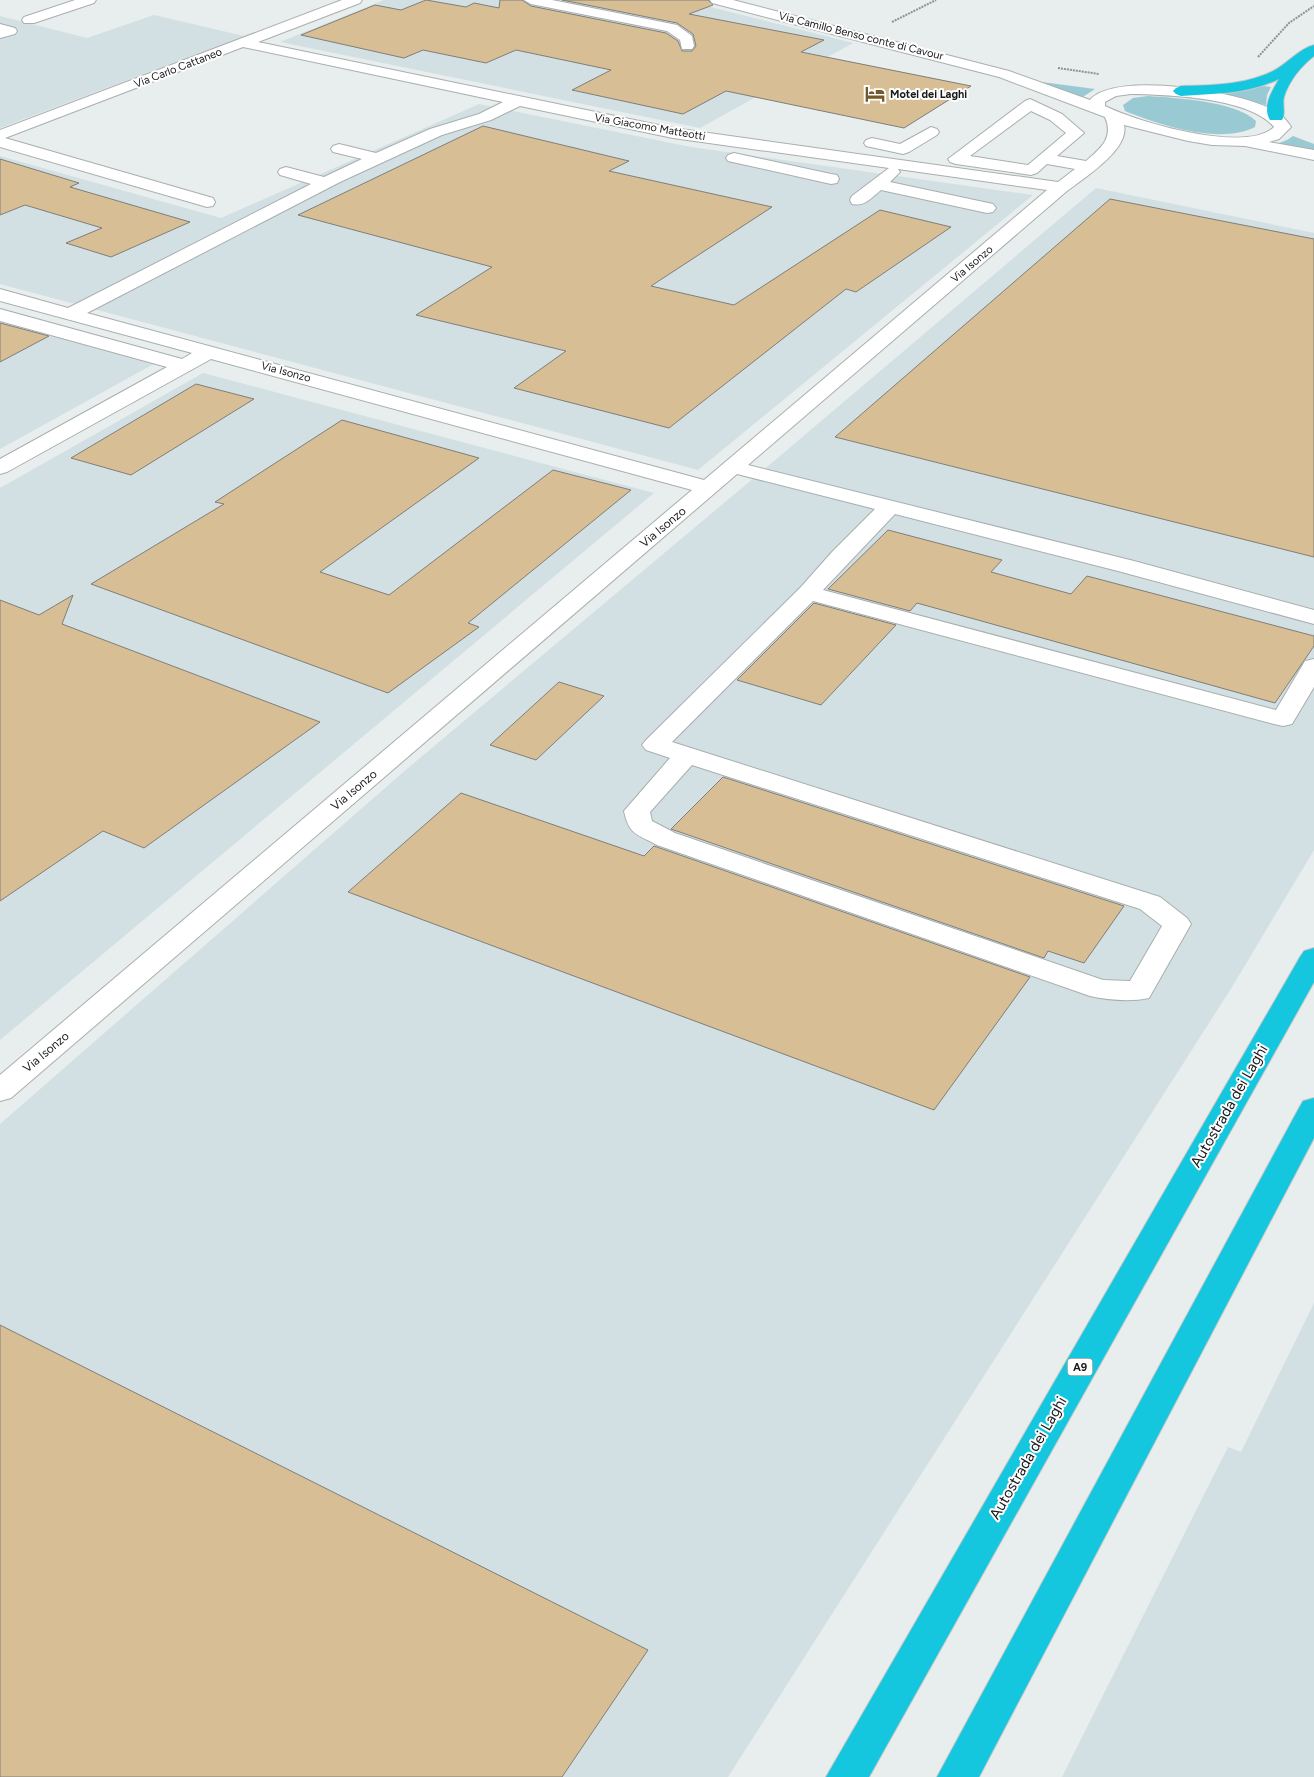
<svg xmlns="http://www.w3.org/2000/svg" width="1314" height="1777" viewBox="0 0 1314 1777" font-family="Figtree,sans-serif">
<rect width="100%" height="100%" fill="#e8edee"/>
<path fill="#d2e0e3" d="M384,0h299l170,43 -153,85 -420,-86z
M154,15l90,21 -244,92v-112l87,22z
M479,104l212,43 342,48 -335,275 -698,-186v-128l221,62z
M1096,188l218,45v617l-82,137 -504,790h-728v-653l408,-356 366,-307z
M0,308l170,47 -170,94z
M203,373l451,120 -654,547v-552z
M1314,1303v474h-252l166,-330 13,5z"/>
<path fill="#99cad4" d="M1042,82l53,7 -14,9z
M1264,86l7,1 -4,8 -1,10 -43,-11z
M1148,96c28,2 88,5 108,25l-1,6c-35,18 -96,-2 -130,-16l-2,-6 10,-7z
M1293,136l21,8v7l-40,-6 13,-5z"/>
<path fill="#d7be94" stroke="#7f7e7a" d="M426,0l40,7 8,-4 25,5 1,-8h22l9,6 135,27 12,8 4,10h10l4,-5 -3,-12 -16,-11 -115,-23h146l5,5 -24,9 135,26 -23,12 170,34 -67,42 -178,-37 -43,23 -111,-24 39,-20 -95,-20 -30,13 -63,-13 -19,8 -103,-23 74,-30 26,5z
M483,126l146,35 -20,10 163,36 -121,79 83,19 146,-95 71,17 -95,65 -10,-3 -177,139 -155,-40 52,-37 -150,-36 76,-48 -194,-52z
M0,159l79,24 -9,4 120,35 -79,35 -45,-14 36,-15 -77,-23 -25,10z
M1110,199l204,40v318l-479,-120z
M0,323l49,13 -49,26z
M196,384l58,15 -123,76 -60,-17z
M342,420l137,38 -159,114 69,23 164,-125 78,20 -163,133 11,4 -91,66 -297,-109 133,-80 -9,-2z
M888,530l114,30 -11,12 80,22 16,-18 227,60v10l-39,57 -358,-100 -7,8 -82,-22z
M73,595l-11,29 258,98 -176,126 -41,-17 -103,70v-301l39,15z
M814,603l82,22 -75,80 -84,-25z
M559,682l45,14 -68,64 -46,-15z
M723,777l401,129 -40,57 -36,-12 -4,7 -373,-129z
M461,793l183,63 10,-10 376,131 -96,133 -586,-218z
M0,1325l648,325 -86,127h-562z"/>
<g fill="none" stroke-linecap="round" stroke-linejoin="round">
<defs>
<path id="minor" d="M75,0h21l-2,3 -60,20h-10l-2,-3 2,-3z
M342,0h20l-2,3 -102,39 415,86 385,54 17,-13 -28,-5 -10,9 -6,2 -75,-11 -6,-2 -2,-3 77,-58 5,-2 32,15 22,19 -27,23 29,5c15,-13 28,-23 19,-44l-106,-40 -287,-74 -2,-3h23l276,71 81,29c25,-30 158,-8 188,13 5,3 10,9 13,14l-12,12 -10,3 45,8v10l-69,-14 -33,-1 -24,-4 -64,-16c6,24 -40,53 -57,66l-319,274 386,96 180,49v14l-196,-53 -223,-57 -72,76 453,120 29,-49 9,-2v28l-22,37 -9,2 -9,-2 -461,-123 -141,141 488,155 27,21 4,6 -42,74c-18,4 -41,2 -59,-2l-433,-151c-20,-11 -28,-10 -33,-34l46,-53 -24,-8 -4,-5 4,-5 154,-152 32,-36 43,-43 -138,-35 -726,624 -11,3v-26l692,-585 -481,-131 -204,113 -7,2v-15l167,-92 -167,-46v-12l182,50 10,-6 -192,-52v-12l68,19 243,-124 -31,-9 -2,-3 2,-3 6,-2 38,10 38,-18 -29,-7 -2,-3 2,-3 6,-2 37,9 54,-24 49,-15 24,-12 -260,-55 -238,91 208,60 2,4 -2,4 -6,1 -207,-60v-17zM1131,94c37,1 118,3 143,33 -28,27 -137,-5 -169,-21v-4l11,-6zM520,106l153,32 216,30 -37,28 -2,4 2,4c13,3 20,-7 29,-14l106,23 6,-1 3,-4 -3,-4 -103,-22 10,-10 -2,-3 149,21 -343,290 -617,-167 253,-131 102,-47 49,-15zM1031,111l19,9 16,13 -38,32 -58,-9zM692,765l448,144 22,17 -32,55 -27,-1 -428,-147 -23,-12 -2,-9z
M524,0h28l125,25 15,11 2,10 -2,3h-10l-2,-9 -13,-9 -136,-27z
M0,24l15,4 2,3 -2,3 -15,4z
M931,127l6,2 2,3 -2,3 -28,17 -6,2 -37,-8 -2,-3 2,-3 6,-2 28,6z
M734,153l97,21 6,1 2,4 -2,4 -6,1 -103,-23 -2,-3 2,-3z"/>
<path id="highway" d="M1314,45v11c-13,10 -25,25 -30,41 -2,8 2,16 -2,23h-12c-8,-13 2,-29 9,-41 -31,15 -65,15 -98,17l-5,-2 -3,-3 3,-3 5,-2c33,-1 65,-1 94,-16 13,-7 25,-22 39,-25z
M1314,948v34l-445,795h-43l474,-820 4,-6z
M1314,1098v40l-335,639h-42l362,-669 4,-7z"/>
</defs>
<use href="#minor" stroke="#a9aeae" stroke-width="2"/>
<use href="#highway" stroke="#c8c8c8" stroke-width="2"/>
<path stroke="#8f9293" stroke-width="2" stroke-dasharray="2 1" stroke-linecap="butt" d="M892,22l44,-22
M1258,57l31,-34 25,-17
M1058,68l41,6"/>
<use href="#minor" fill="#fff" fill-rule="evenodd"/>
<use href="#highway" fill="#14c7df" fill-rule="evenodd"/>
</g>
<defs>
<symbol id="hotel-bare" viewBox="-9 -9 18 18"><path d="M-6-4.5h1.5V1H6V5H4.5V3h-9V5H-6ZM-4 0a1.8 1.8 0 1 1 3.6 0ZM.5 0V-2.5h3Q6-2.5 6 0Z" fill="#745a2b" stroke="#fff" stroke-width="2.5" paint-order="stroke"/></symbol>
</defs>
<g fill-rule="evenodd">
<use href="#hotel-bare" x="861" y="80" width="28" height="28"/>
</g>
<g text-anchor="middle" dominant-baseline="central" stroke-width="4" stroke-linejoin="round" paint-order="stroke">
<g font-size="11" fill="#18191a" stroke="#fff">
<text transform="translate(861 36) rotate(14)">Via Camillo Benso conte di Cavour</text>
<text transform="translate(178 68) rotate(-21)">Via Carlo Cattaneo</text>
<text transform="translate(650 127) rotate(10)">Via Giacomo Matteotti</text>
<text transform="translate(972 264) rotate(-40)">Via Isonzo</text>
<text transform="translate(286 372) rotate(15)">Via Isonzo</text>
</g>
<g font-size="11" font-weight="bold" fill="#18191a" stroke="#fff" text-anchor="start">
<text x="890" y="94">Motel dei Laghi</text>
</g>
<rect fill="#fff" stroke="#5d5e5f" stroke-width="1" x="1067.5" y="1358.5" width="25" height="17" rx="4"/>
<g font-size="11" font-weight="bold" fill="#18191a">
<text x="1080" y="1367">A9</text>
</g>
<g font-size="12" fill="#18191a" stroke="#fff">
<text transform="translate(663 527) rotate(-40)">Via Isonzo</text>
<text transform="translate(354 790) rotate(-40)">Via Isonzo</text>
<text transform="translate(46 1052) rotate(-40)">Via Isonzo</text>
</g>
<g font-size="15" fill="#18191a" stroke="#fff">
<text transform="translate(1229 1106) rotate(-60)">Autostrada dei Laghi</text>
<text transform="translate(1028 1458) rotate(-60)">Autostrada dei Laghi</text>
</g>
</g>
</svg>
